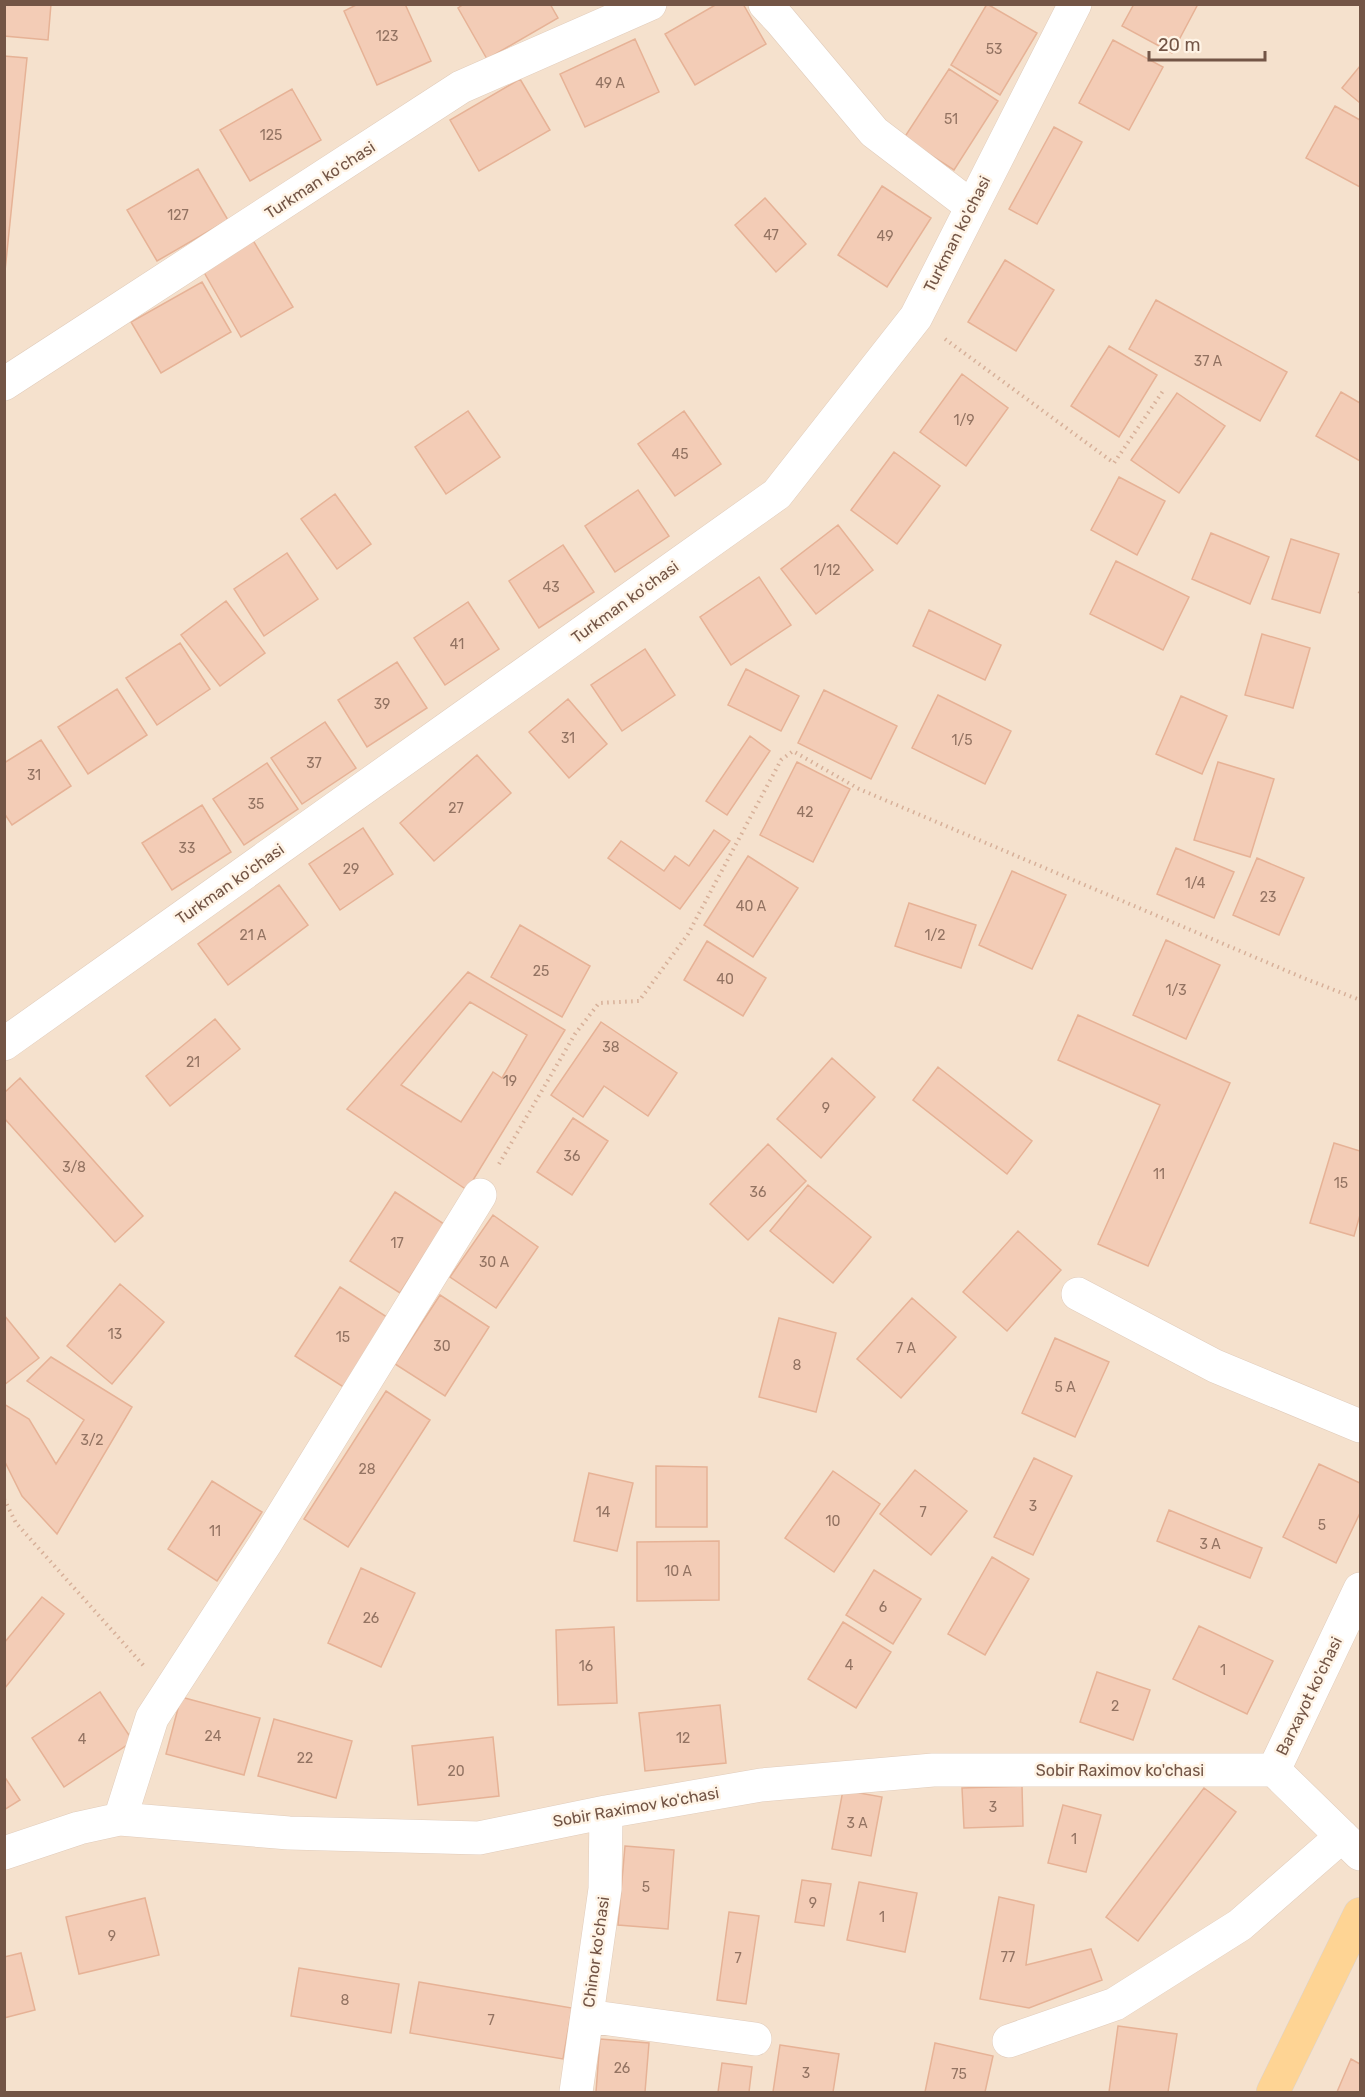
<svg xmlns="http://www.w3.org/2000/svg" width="1365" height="2097" viewBox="0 0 1365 2097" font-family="Rubik,sans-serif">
<rect width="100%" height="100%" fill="#fdf0df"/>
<path fill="#f5e1cd" d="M5,5h1355v2087h-1355z"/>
<path fill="#f3ccb6" stroke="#e6b296" stroke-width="1.5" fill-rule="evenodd" d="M4,4h47l-3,36 -44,-4z
M358,4h47l26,57 -54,24 -33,-74z
M464,4h86l8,14 -71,41 -29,-51z
M717,4h26l23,40 -71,41 -30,-51z
M987,4l50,29 -37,62 -49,-30z
M1134,4h64l-26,49 -50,-27z
M635,39l24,53 -74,35 -25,-53z
M1113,40l50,27 -34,63 -50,-27z
M4,56l23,2 -22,213h-1z
M1360,66v37l-18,-15z
M949,69l49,32 -44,69 -50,-32z
M520,79l30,51 -71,41 -29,-51z
M292,89l29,51 -71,41 -30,-51z
M1335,106l25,14v67l-54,-29z
M1054,127l28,15 -45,82 -28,-15z
M198,169l30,51 -71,41 -30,-51z
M882,186l49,32 -44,69 -49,-32z
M765,198l41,46 -30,28 -41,-47z
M251,237l42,70 -52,30 -40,-70z
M1005,260l49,30 -38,61 -48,-29z
M202,282l29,50 -70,41 -30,-51z
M1156,300l131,72 -27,49 -131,-72z
M1109,346l48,29 -38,62 -48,-31z
M962,374l46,34 -42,58 -46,-34z
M1341,392l19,11v58l-44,-25z
M1177,393l48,33 -46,67 -48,-33z
M468,411l32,46 -54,37 -31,-47z
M684,411l37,53 -46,32 -37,-52z
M894,452l46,34 -43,58 -46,-34z
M1119,477l46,24 -28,54 -46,-25z
M638,490l31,46 -54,36 -30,-46z
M335,494l36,50 -34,25 -36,-50z
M838,525l35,45 -57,44 -35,-45z
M1211,533l58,24 -19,47 -58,-25z
M1291,539l48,15 -19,59 -48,-14z
M563,545l31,47 -55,36 -30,-47z
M287,553l31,46 -54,37 -30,-47z
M1116,561l73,36 -26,53 -73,-36z
M759,577l32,48 -60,40 -31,-48z
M226,601l39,52 -45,33 -39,-51z
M468,602l31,47 -54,36 -31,-47z
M929,610l72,35 -16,35 -72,-34z
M1262,634l48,14 -17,60 -48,-13z
M180,643l30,46 -53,36 -31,-47z
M645,649l30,46 -53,36 -31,-46z
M397,662l30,46 -60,39 -29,-47z
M746,669l53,27 -18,35 -53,-26z
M117,689l30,46 -59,39 -30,-47z
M824,690l73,36 -26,53 -73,-36z
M938,695l73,36 -26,53 -73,-36z
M1181,696l46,20 -25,58 -46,-20z
M568,699l39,45 -38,34 -40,-46z
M325,722l31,46 -54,36 -31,-46z
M750,736l20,15 -43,64 -21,-14z
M41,740l30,46 -59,39 -8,-12v-50z
M477,755l34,38 -77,68 -34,-38z
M797,762l53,27 -37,73 -53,-27z
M1218,762l56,17 -24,78 -56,-17z
M267,763l31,46 -54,36 -31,-46z
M202,805l29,47 -59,38 -30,-47z
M363,828l30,46 -53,36 -31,-46z
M714,830l16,11 -50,68 -72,-51 13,-17 43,30 11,-15 14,10z
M1176,848l58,24 -20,46 -57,-24z
M748,856l50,32 -45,69 -49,-32z
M1257,858l47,20 -25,57 -46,-20z
M1012,871l54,24 -34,74 -53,-24z
M279,885l29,40 -80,60 -30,-41z
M909,903l67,22 -15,43 -66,-22z
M520,925l70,41 -28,51 -71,-40z
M1166,940l54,25 -34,74 -53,-24z
M707,941l59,37 -23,38 -59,-36z
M468,972l97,58 -98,160 -120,-81zM470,1002l57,33 -25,43 -9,-6 -32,50 -60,-37z
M1078,1015l152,68 -82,183 -50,-22 62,-139 -102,-45z
M215,1019l25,30 -70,57 -24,-30z
M601,1022l76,51 -29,43 -44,-30 -21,31 -32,-22z
M832,1058l43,39 -54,61 -44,-39z
M938,1067l94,74 -25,33 -94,-74z
M20,1078l123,138 -28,26 -111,-124v-25z
M573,1118l35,23 -36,54 -35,-23z
M1334,1143l26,8v64l-6,21 -44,-13z
M768,1144l38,37 -58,59 -38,-36z
M808,1185l63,52 -38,46 -63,-52z
M395,1192l49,32 -44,69 -50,-32z
M493,1215l45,32 -42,61 -46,-31z
M1018,1231l43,39 -54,61 -44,-39z
M120,1284l44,38 -52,62 -45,-38z
M340,1287l50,32 -45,69 -50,-32z
M440,1295l49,32 -44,69 -50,-32z
M912,1298l44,39 -55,61 -44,-39z
M4,1315l35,43 -35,27z
M779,1318l57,15 -20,79 -57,-15z
M1055,1338l54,24 -34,75 -53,-24z
M51,1357l81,50 -75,127 -35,-38 -18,-36v-56l25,15 27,45 28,-44 -57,-39z
M386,1391l44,29 -82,127 -44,-28z
M1034,1458l38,18 -39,79 -39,-18z
M1319,1464l41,19v30l-24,50 -53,-26z
M656,1466l51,1v60h-51z
M915,1470l52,41 -36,44 -51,-41z
M833,1471l47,33 -46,68 -49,-34z
M589,1473l44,10 -16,68 -43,-10z
M212,1481l50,31 -45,69 -49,-32z
M1169,1510l93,38 -12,30 -93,-37z
M719,1541v59l-82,1v-59z
M992,1557l37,22 -44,76 -37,-21z
M361,1568l54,25 -34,74 -53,-24z
M874,1570l47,29 -28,45 -47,-29z
M42,1597l22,17 -59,74 -1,-45z
M843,1622l48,30 -35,56 -48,-29z
M1199,1626l74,35 -26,53 -74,-35z
M614,1627l3,76 -59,2 -2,-75z
M1097,1672l53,18 -17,50 -53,-18z
M100,1692l33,49 -69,46 -32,-49z
M181,1697l79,21 -16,57 -78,-21z
M720,1705l6,58 -81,8 -6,-58z
M274,1719l78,22 -16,57 -78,-22z
M493,1737l6,59 -81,9 -6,-59z
M4,1776l16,24 -16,10z
M1022,1786l1,40 -59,2 -2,-40z
M1204,1788l32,24 -98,129 -32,-24z
M843,1790l39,7 -11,59 -39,-7z
M1063,1805l38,10 -15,57 -38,-9z
M625,1846l49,4 -6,79 -50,-4z
M802,1880l29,4 -7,42 -29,-4z
M859,1882l58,11 -12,59 -58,-12z
M999,1897l35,8 -8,60 65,-16 11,31 -73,28 -49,-9z
M145,1898l14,57 -80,19 -13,-57z
M729,1912l30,4 -13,88 -29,-4z
M21,1953l14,57 -31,8v-61z
M299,1968l100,16 -8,49 -100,-17z
M419,1982l153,26 -9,51 -153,-26z
M1118,2026l59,8 -9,58h-59z
M600,2039l49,4 -4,49h-49z
M935,2043l58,13 -8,36h-60z
M780,2045l59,9 -6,38h-60z
M1351,2059l9,5v28h-23z
M722,2063l30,4 -3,25h-31z"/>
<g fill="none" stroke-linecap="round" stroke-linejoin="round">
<defs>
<path id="street" d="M765,4l15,16 94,112 97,74
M4,384l457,-297 189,-83
M4,1044l773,-550 139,-177 159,-313
M1078,1294l137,72 145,60
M1274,1770l86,-181
M1274,1770l86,84
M120,1819l32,-101 113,-174 215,-349
M4,1853l75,-25 41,-9 169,14 190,5 127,-26 155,-27 172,-15h341
M587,2016l168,23
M1009,2041l106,-37 125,-79 102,-89
M576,2092l29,-203 1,-77"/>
<path id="primary" d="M1273,2092l87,-178"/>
</defs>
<use href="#street" stroke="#e1ccbb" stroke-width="34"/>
<use href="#primary" stroke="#dbd3cf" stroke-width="34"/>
<path stroke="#d7b099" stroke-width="4" stroke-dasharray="1.5 4.5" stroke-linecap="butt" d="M945,339l169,124 49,-72
M1359,591l1,1
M499,1164l76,-130 24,-31 40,-2 49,-67 93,-174 12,-9 66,38 447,190 54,21
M4,1499l12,24 128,143"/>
<use href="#street" stroke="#fff" stroke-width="33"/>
<use href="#primary" stroke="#fed494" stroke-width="33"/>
</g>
<g text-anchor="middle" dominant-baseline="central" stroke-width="5" stroke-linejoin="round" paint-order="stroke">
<g font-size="14" fill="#937362">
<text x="387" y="36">123</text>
<text x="994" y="49">53</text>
<text x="610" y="83">49 А</text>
<text x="951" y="119">51</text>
<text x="271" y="135">125</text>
<text x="178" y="215">127</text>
<text x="771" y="235">47</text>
<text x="885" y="236">49</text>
<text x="1208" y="361">37 А</text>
<text x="964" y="420">1/9</text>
<text x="680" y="454">45</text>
<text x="827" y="570">1/12</text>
<text x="551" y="587">43</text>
<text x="457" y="644">41</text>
<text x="382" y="704">39</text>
<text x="568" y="738">31</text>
<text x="962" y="740">1/5</text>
<text x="314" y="763">37</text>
<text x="34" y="775">31</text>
<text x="256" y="804">35</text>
<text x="456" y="808">27</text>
<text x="805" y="812">42</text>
<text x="187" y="848">33</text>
<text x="351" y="869">29</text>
<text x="1195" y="883">1/4</text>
<text x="1268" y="897">23</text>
<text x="751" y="906">40 А</text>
<text x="253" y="935">21 А</text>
<text x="935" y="935">1/2</text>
<text x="541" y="971">25</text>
<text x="725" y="979">40</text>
<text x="1176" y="990">1/3</text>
<text x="611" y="1047">38</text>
<text x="193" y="1062">21</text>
<text x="510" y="1081">19</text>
<text x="826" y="1108">9</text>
<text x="572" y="1156">36</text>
<text x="74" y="1167">3/8</text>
<text x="1159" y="1174">11</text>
<text x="1341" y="1183">15</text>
<text x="758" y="1192">36</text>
<text x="397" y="1243">17</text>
<text x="494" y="1262">30 А</text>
<text x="115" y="1334">13</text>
<text x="343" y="1337">15</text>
<text x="442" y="1346">30</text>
<text x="906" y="1348">7 А</text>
<text x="797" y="1365">8</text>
<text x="1065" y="1387">5 А</text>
<text x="92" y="1440">3/2</text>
<text x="367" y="1469">28</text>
<text x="1033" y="1506">3</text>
<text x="603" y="1512">14</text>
<text x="923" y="1512">7</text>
<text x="833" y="1521">10</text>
<text x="1322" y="1525">5</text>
<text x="215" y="1531">11</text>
<text x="1210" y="1544">3 А</text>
<text x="678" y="1571">10 А</text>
<text x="883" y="1607">6</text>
<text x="371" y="1618">26</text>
<text x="849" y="1665">4</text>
<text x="586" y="1666">16</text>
<text x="1223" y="1670">1</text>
<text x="1115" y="1706">2</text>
<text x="213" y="1736">24</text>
<text x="683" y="1738">12</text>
<text x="82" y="1739">4</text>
<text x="305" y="1758">22</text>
<text x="456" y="1771">20</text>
<text x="993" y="1807">3</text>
<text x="857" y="1823">3 А</text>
<text x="1074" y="1839">1</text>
<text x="646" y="1887">5</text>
<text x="813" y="1903">9</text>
<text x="882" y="1917">1</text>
<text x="112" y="1936">9</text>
<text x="1008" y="1957">77</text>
<text x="738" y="1958">7</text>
<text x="345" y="2000">8</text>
<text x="491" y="2020">7</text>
<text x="622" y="2068">26</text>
<text x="806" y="2073">3</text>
<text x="959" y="2074">75</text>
</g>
<g font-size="16" fill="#735546" stroke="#fff4e6">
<text transform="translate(320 180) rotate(-33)">Turkman ko'chasi</text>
<text transform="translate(957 234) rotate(-63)">Turkman ko'chasi</text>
<text transform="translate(625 602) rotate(-36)">Turkman ko'chasi</text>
<text transform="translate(230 884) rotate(-35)">Turkman ko'chasi</text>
<text transform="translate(1309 1696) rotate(-64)">Barxayot ko'chasi</text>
<text x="1120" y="1770">Sobir Raximov ko'chasi</text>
<text transform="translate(636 1807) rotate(-10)">Sobir Raximov ko'chasi</text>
<text transform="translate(596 1952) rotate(-82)">Chinor ko'chasi</text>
</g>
</g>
<rect width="1365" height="2097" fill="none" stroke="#735546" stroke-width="12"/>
<path d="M1149 51v9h116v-9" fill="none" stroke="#735546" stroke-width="3"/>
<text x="1158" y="51" font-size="18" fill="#735546" stroke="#fff4e6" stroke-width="4.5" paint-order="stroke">20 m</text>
</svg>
